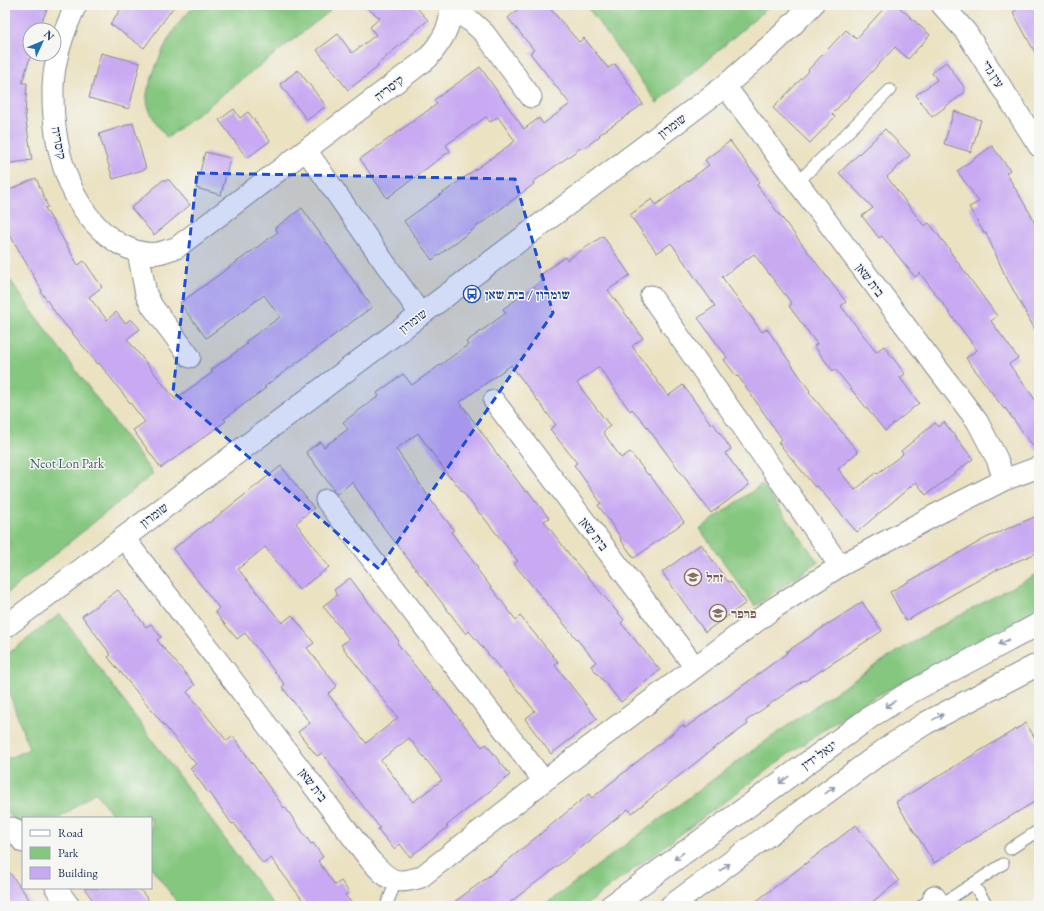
<svg xmlns="http://www.w3.org/2000/svg" width="1044" height="911" viewBox="0 0 1044 911" font-family="'EB Garamond','Frank Ruhl Libre',serif">
<rect width="100%" height="100%" fill="#f6f6f2"/>
<filter id="ink" filterUnits="userSpaceOnUse"><feTurbulence type="fractalNoise" baseFrequency=".025" numOctaves="2"/><feDisplacementMap in="SourceGraphic" scale="8" xChannelSelector="R" yChannelSelector="G"/><feConvolveMatrix kernelMatrix="1 2 1 2 8 2 1 2 1" color-interpolation-filters="sRGB"/></filter>
<filter id="wash" filterUnits="userSpaceOnUse"><feTurbulence type="fractalNoise" baseFrequency=".012" numOctaves="4" result="noise"/><feDisplacementMap in="SourceGraphic" scale="16" xChannelSelector="R" yChannelSelector="G"/><feGaussianBlur stdDeviation="0.9" result="paint"/><feColorMatrix in="noise" values="0 0 0 0 0 0 0 0 0 0 0 0 0 0 0 0 0 1.4 0 .05"/><feComposite in="paint" operator="in"/></filter>
<g filter="url(#wash)">
<rect width="100%" height="100%" fill="#ebe2c2"/>
<path fill="#86c780" stroke="#507b6f" d="M197,5h128l5,6 -163,127c-9,-13 -21,-26 -20,-43 0,-6 4,-13 5,-18 10,-27 21,-54 45,-72z
M586,5h185l-114,98z
M5,273l32,45 116,156 -148,121z
M762,484l56,78 -63,44 -55,-77z
M1039,573v37l-172,91 -77,52 -206,153h-41c105,-77 207,-157 315,-229 58,-39 119,-72 181,-104z
M60,614l214,292h-94l-29,-39v-49h-36l-20,-26 -35,26h-37v14l-18,-24v-48l24,-11 -24,-68v-25z"/>
<g id="blocks">
<path fill="#c8a9f2" fill-rule="evenodd" d="M5,5h44l-11,25h-8v19l-2,5h3l-9,29h5l-2,32 7,45 -27,4z
M124,5h51l-31,43 -34,-24z
M363,5h51l14,15 -51,45 1,2 -30,23 -31,-40 21,-16 14,19 24,-18 -6,-8 10,-9z
M523,5h24l32,37 5,-4 24,30 7,-4 28,40 -44,31 1,1 -17,13 -1,-2 -49,35 1,2 -102,76 -28,-39 111,-80 -17,-24 -8,5 -4,-5 -40,28 4,6 -63,47 -27,-39 77,-55 -3,-4 46,-33 44,62 15,-11 4,6 27,-20 -40,-51 4,-3 -26,-32z
M887,5h10l33,30 -22,24 -13,-12 -63,67 3,3 -25,26 -37,-35 36,-37 -1,-1 38,-40 10,9z
M1025,5h14v55l-26,-48z
M101,53l39,10 -11,46 -40,-11z
M946,62l18,25v6l-32,24 -16,-22 21,-15 -5,-7z
M298,70l28,36 -19,14 -27,-36z
M234,109l6,9 8,-6 22,29 -23,17 -28,-38z
M954,111l27,9 -10,32 -27,-8z
M133,123l13,46 -33,10 -14,-45z
M885,129l25,26 -23,22 37,49 5,-3 21,27h-1l48,66 -6,5 27,37 -9,6 30,41v49l-34,-46 -1,1 -38,-51 11,-8 -57,-77 -5,4 -33,-41 -3,2 -17,-22 11,-8 -34,-35z
M730,141l30,41 -3,3 89,117 -5,4 35,46 8,-6 21,28 -5,4 19,25 -34,28 -50,-62 -2,2 -19,-25 3,-2 -28,-38 3,-2 -38,-50 -32,23 40,55 5,-3 43,62 -1,1 49,60 -20,17 17,21 22,-18 1,1 25,-19 -2,-3 34,-28 3,4 6,-5 29,37 -47,36 -10,-13 -59,50 -40,-46 -2,1 -37,-45 4,-3 -44,-63 -1,1 -13,-17 3,-3 -29,-39 17,-12 -44,-63 -14,10 -27,-38 22,-16 4,6 53,-40 -4,-5z
M992,146l18,24 -4,3 25,42 8,18v104l-35,-64 -18,-40h-2l-15,-26 10,-5 -22,-31z
M205,152l25,6 -9,37 -25,-7z
M36,178l12,29 -3,1 33,57 6,-4 18,26 -13,10 18,23 9,-8 9,11 6,-4 9,10 -13,10 48,60 38,-27 -2,-2 36,-26 -2,-2 35,-25 -16,-22 -58,43 -26,-35 98,-71 -3,-4 27,-20 70,99 -108,80 2,1 -42,31 2,2 -65,47 -28,-38 12,-8 -46,-59 -1,1 -41,-49 -16,-23 1,-1 -37,-65v-34z
M163,180h6l21,25 -36,30 -23,-27z
M603,236l27,39 -22,15 35,48 -11,8 36,50 15,-11 28,39 2,-1 18,26 -6,4 24,32 -38,28 -67,-90 -12,-14 -2,2 -31,-44 -22,16 33,43 -7,6 18,26 9,-6 18,23 1,-1 35,48 -50,36 -14,-19 1,-1 -23,-33 3,-2 -27,-38 3,-2 -27,-34 6,-4 -45,-60 -51,37 34,48 32,42 2,-1 21,27 -5,3 28,37 52,62 -3,3 39,47 -39,32 -30,-36 5,-4 -82,-98 4,-3 -37,-47h-1l-29,-37 -1,1 -32,-45 -22,16 39,57 19,24 -3,2 27,36 -1,1 39,51 4,-4 38,46 -3,3 42,54 -46,35 -26,-35 10,-8 -66,-80 -3,3 -85,-110 -29,-42 -15,12 -31,-42 14,-10 4,5 24,-18 -5,-7 36,-26 -2,-3 26,-19 9,11 56,-40 -2,-3 40,-29 -3,-4 39,-28 -3,-5 26,-19 2,3z
M281,466l33,42 -18,15 33,44 -30,23 -34,-43 -27,22 44,54 10,-8 22,28 -7,5 30,38 -9,8 38,49 32,-25 -57,-73 8,-6 -26,-33 14,-11 -3,-5 16,-12 28,37 21,26 -2,2 37,47 1,-1 47,58 4,-3 24,31 -64,51 2,1 -38,30 -10,-13 -6,5 -16,-20 2,-1 -58,-75 -5,3 -19,-24 12,-9 -28,-36 3,-2 -40,-52 -8,6 -22,-27 4,-4 -46,-59 35,-27 1,1zM409,738l33,42 -29,22 -32,-42z
M1039,515v37l-45,19 -88,50 -16,-29 96,-54z
M701,544l27,38 2,-1 16,22 -41,29 -43,-60z
M118,590l28,37 5,-3 10,13 -4,3 38,45 -8,7 40,49 6,-5 51,72 1,-1 26,37 2,-1 10,14 -5,4 17,24 6,-4 8,11 -4,3 9,11h-47l-36,-48 -8,6 -29,-41 -2,1 -22,-31 -1,1 -19,-26 6,-4 -88,-107 3,-2 -29,-39z
M862,602l20,29 -77,50 -1,-1 -58,41 2,3 -30,22v-1l-86,68 -4,-4 -89,72v-1l-34,26h-56l35,-26 105,-86 3,4 91,-73 2,3 102,-75 -1,-1z
M1026,723l13,22v54l-105,64 -38,-61z
M856,825l43,56 -32,25h-117z
M5,866l29,40h-29z
M84,888h55l14,18h-56z"/>
</g>
</g>
<g filter="url(#ink)">
<use href="#blocks" fill-opacity="0" stroke="#838890" stroke-width="1"/>
<g fill="none" stroke-linecap="round" stroke-linejoin="round">
<defs>
<path id="service" d="M797,183l93,-93
M1010,849l29,-19
M973,884l15,22
M940,905l63,-41
M386,906l10,-24
M921,906l13,-10"/>
<path id="minor" d="M76,5c-12,25 -22,53 -23,82 -1,56 14,124 65,156 12,7 26,12 40,10 6,-1 12,-4 18,-5l252,-190c12,-15 25,-32 22,-53
M942,5l24,27 73,114
M451,9l21,13 13,12 46,63
M306,150l115,165
M138,252l8,42 6,12 38,51
M651,296l189,270
M494,401l201,266
M1004,480l35,-13
M326,500l218,281
M124,538l246,322c19,20 23,26 51,17l123,-96 230,-173 66,-42 97,-52 67,-34 -7,-21 -20,-38 -252,-335
M13,828l10,14
M56,888l13,18
M934,896l7,10"/>
<path id="tertiary" d="M5,627l720,-541 52,-46 35,-35"/>
<path id="secondary" d="M611,906l262,-191 36,-22 130,-69
M671,906l222,-162 33,-21 113,-59"/>
</defs>
<use href="#service" stroke="#838890" stroke-width="13"/>
<use href="#minor" stroke="#838890" stroke-width="23"/>
<use href="#tertiary" stroke="#838890" stroke-width="24"/>
<use href="#secondary" stroke="#838890" stroke-width="24"/>
<use href="#service" stroke="#fff" stroke-width="11"/>
<use href="#minor" stroke="#fff" stroke-width="21"/>
<use href="#tertiary" stroke="#fff" stroke-width="22"/>
<use href="#secondary" stroke="#fff" stroke-width="22"/>
</g>
<defs><path id="oneway-shaft" d="M-6 0H5M1.5-3L5.5 0L1.5 3" fill="none" stroke-width="1.6" stroke-linecap="round" stroke-linejoin="round"/></defs>
<g stroke="#8d97ae">
<use href="#oneway-shaft" transform="translate(1004 642) rotate(153)"/>
<use href="#oneway-shaft" transform="translate(890 704) rotate(148)"/>
<use href="#oneway-shaft" transform="translate(938 717) rotate(-29)"/>
<use href="#oneway-shaft" transform="translate(784 780) rotate(144)"/>
<use href="#oneway-shaft" transform="translate(830 790) rotate(-36)"/>
<use href="#oneway-shaft" transform="translate(679 856) rotate(144)"/>
<use href="#oneway-shaft" transform="translate(725 867) rotate(-36)"/>
</g>
</g>
<path fill="#1d4ed8" fill-opacity="0.2" stroke="#1d4ed8" stroke-width="3" stroke-dasharray="8 5" stroke-linejoin="round" d="M197,173l318,6 38,134 -174,256 -206,-177z"/>
<defs>
<symbol id="bus-ring" viewBox="-11 -11 22 22"><circle r="9.5" fill="#f6f6f2" stroke="#1a4fb4" stroke-width="1.5"/><path d="M-5-6H5V4H4V6H2V4H-2V6H-4V4H-5ZM-3.5-4V0h7V-4ZM-3.5 1.2v1.5H-2V1.2ZM2 1.2v1.5H3.5V1.2Z" fill="#1a4fb4"/></symbol>
<symbol id="school-ring" viewBox="-11 -11 22 22"><circle r="9.5" fill="#f6f6f2" stroke="#8d6e63" stroke-width="1.5"/><path d="M0-5L7-2L0 1L-7-2ZM-4 1L0 2.5L4 1V4Q0 6-4 4Z" fill="#8d6e63"/></symbol>
</defs>
<g fill-rule="evenodd">
<use href="#bus-ring" x="462" y="284" width="20" height="20"/>
<use href="#school-ring" x="683" y="567" width="20" height="20"/>
<use href="#school-ring" x="708" y="603" width="20" height="20"/>
</g>
<g text-anchor="middle" dominant-baseline="central" stroke-width="3" stroke-linejoin="round" paint-order="stroke">
<g font-size="13" fill="#1b2f5e" stroke="#f6f6f2">
<text transform="translate(993 74) rotate(57)">עין גדי</text>
<text transform="translate(389 88) rotate(-37)">קיסריה</text>
<text transform="translate(672 126) rotate(-37)">שומרון</text>
<text transform="translate(59 143) rotate(79)">קיסריה</text>
<text transform="translate(870 280) rotate(53)">בית שאן</text>
<text transform="translate(413 321) rotate(-37)">שומרון</text>
<text transform="translate(154 515) rotate(-37)">שומרון</text>
<text transform="translate(594 534) rotate(53)">בית שאן</text>
<text transform="translate(819 755) rotate(-36)">יגאל ידין</text>
<text transform="translate(313 785) rotate(53)">בית שאן</text>
</g>
<g font-size="13" font-weight="bold" fill="#164399" stroke="#f6f6f2" text-anchor="start">
<text x="485" y="294">שומרון / בית שאן</text>
</g>
<g font-size="13" fill="#3b5d68" stroke="#f6f6f2">
<text x="67" y="463">Neot Lon Park</text>
</g>
<g font-size="13" font-weight="bold" fill="#785e54" stroke="#f6f6f2" text-anchor="start">
<text x="706" y="577">זחל</text>
<text x="731" y="613">פרפר</text>
</g>
</g>
<rect width="1044" height="911" fill="none" stroke="#f6f6f2" stroke-width="20"/>
<rect x="22" y="817" width="130" height="72" fill="#f6f6f2" stroke="#9ea6b7"/>
<rect x="30" y="830" width="20" height="6" fill="#ffffff" stroke="#9ea6b7"/>
<text x="58" y="837" font-size="12" fill="#1b2f5e">Road</text>
<rect x="30" y="847" width="20" height="12" fill="#86c780" stroke="#9ea6b7"/>
<text x="58" y="857" font-size="12" fill="#1b2f5e">Park</text>
<rect x="30" y="867" width="20" height="12" fill="#c8a9f2" stroke="#9ea6b7"/>
<text x="58" y="877" font-size="12" fill="#1b2f5e">Building</text>
<g transform="translate(42 42) rotate(46)"><circle r="19" fill="#f6f6f2" stroke="#9ea6b7"/>
<path d="M0-3L7 15L0 10L-7 15Z" fill="#1f6fb2"/>
<text y="-6" font-size="11" font-weight="bold" text-anchor="middle" fill="#1b2f5e">N</text>
</g>
</svg>
